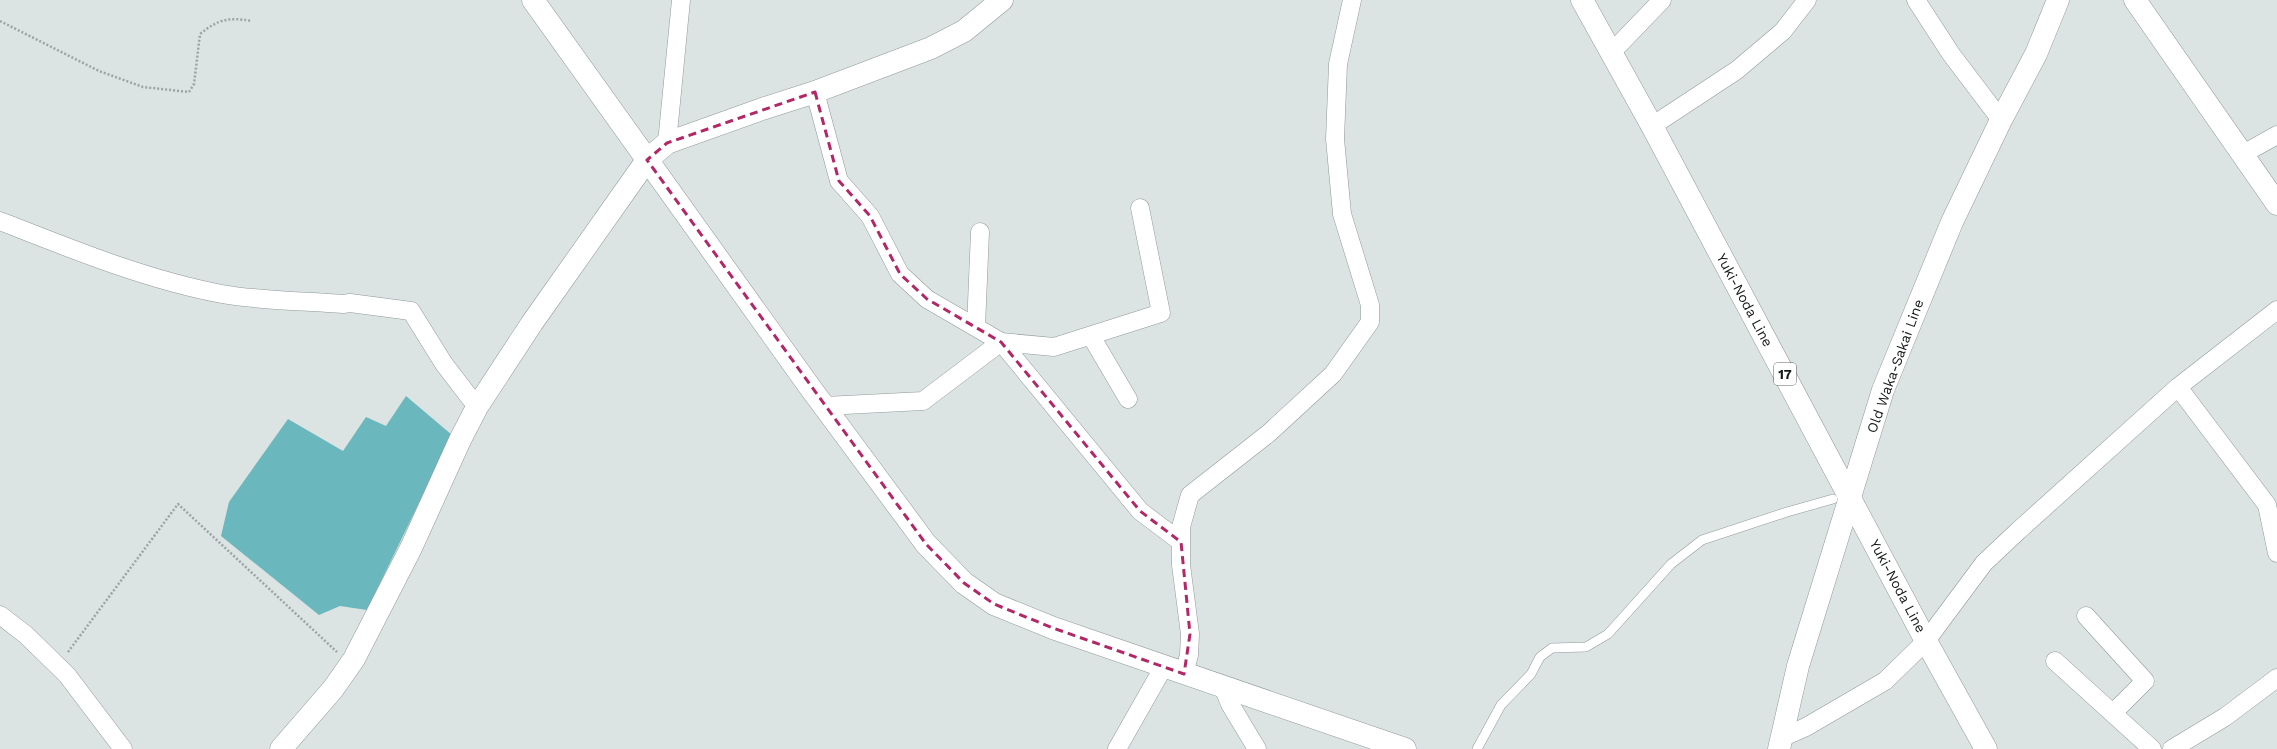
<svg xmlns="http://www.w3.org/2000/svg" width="2277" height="749" viewBox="0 0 2277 749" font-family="'Work Sans',sans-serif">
<rect width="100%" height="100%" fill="#dbe3e3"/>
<path fill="#6ab7bd" d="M406,396l46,39 -85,175 -27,-4 -21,9 -98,-79 8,-34 59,-83 55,32 23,-34 20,9z"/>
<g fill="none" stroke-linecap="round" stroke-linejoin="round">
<defs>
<path id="lane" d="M1477,749l24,-44 30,-31 9,-17 12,-9 34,-1 22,-13 63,-70 31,-24 85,-28 46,-13"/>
<path id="street" d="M1916,0l35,54 50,66
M1611,53l51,-53
M815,92l24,89 31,35 30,58 27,25 74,43 139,169 41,31
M1652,126l85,-56 46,-39 24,-31
M667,143l14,-143
M2243,154l34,-19
M0,221c71,28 147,59 222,73 39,7 81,7 121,10l7,-1 61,8 33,53 33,43
M976,327l4,-95
M1091,336l37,63
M2178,387l89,118 10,48
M825,406l98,-5 78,-59 53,5 107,-34 -21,-105
M0,615l26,20 41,40 56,74
M2086,616l59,65 -32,32
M2055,661l97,88
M1184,674l5,-19 1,-21 -9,-69v-38l9,-32 79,-62 64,-59 37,-52v-17l-28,-91 -7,-75 3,-75 14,-64
M1223,687l7,17 27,45
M1781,738l25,-11 79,-46 41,-40 58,-78 34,-32 160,-144 99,-77
M1117,749l46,-81
M2172,749l53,-32 52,-39"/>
<path id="secondary" d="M533,0l276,386 117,158 38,39 30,21 59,24 352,121
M2135,0l142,204
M281,749l52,-60 21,-30 57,-111 49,-108 17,-33 55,-84 115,-163 20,-17 95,-34 53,-17 116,-44 33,-17 38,-31
M1779,749l19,-83 85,-276 69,-168 49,-102 35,-66 22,-54"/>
<path id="primary" d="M1582,0l70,126 274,515 60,108"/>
</defs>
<use href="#lane" stroke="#92999a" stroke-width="10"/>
<use href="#street" stroke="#92999a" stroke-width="19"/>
<use href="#secondary" stroke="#92999a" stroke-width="23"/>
<use href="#primary" stroke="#92999a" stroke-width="23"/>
<path stroke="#9ca3a3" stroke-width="2.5" stroke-dasharray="2 2" stroke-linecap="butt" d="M0,21l99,50 44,16 46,5 5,-8 6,-50c19,-15 28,-17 52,-13
M68,652l110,-148 159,148"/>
<use href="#lane" stroke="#fff" stroke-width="9"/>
<use href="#street" stroke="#fff" stroke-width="18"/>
<use href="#secondary" stroke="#fff" stroke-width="22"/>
<use href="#primary" stroke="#fff" stroke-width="22"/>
</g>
<path fill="none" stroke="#b22867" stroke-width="3" stroke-dasharray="8 5" stroke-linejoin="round" d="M815,92l24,89 31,35 30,58 27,25 74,43 139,169 41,31 9,92 -6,40 -131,-46 -59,-24 -30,-21 -38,-39 -279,-384 20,-17z"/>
<g text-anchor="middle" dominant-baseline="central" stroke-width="3" stroke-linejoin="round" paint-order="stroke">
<rect fill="#fff" stroke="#5b5d5d" stroke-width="1" x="1774" y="363" width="22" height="22" rx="3"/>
<g font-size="13" font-weight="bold" fill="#151818">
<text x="1785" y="374">17</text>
</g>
<g font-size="14" fill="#151818" stroke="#fff">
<text transform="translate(1745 300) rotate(62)">Yuki-Noda Line</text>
<text transform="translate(1895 366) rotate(-70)">Old Waka-Sakai Line</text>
<text transform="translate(1898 586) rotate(62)">Yuki-Noda Line</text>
</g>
</g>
</svg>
